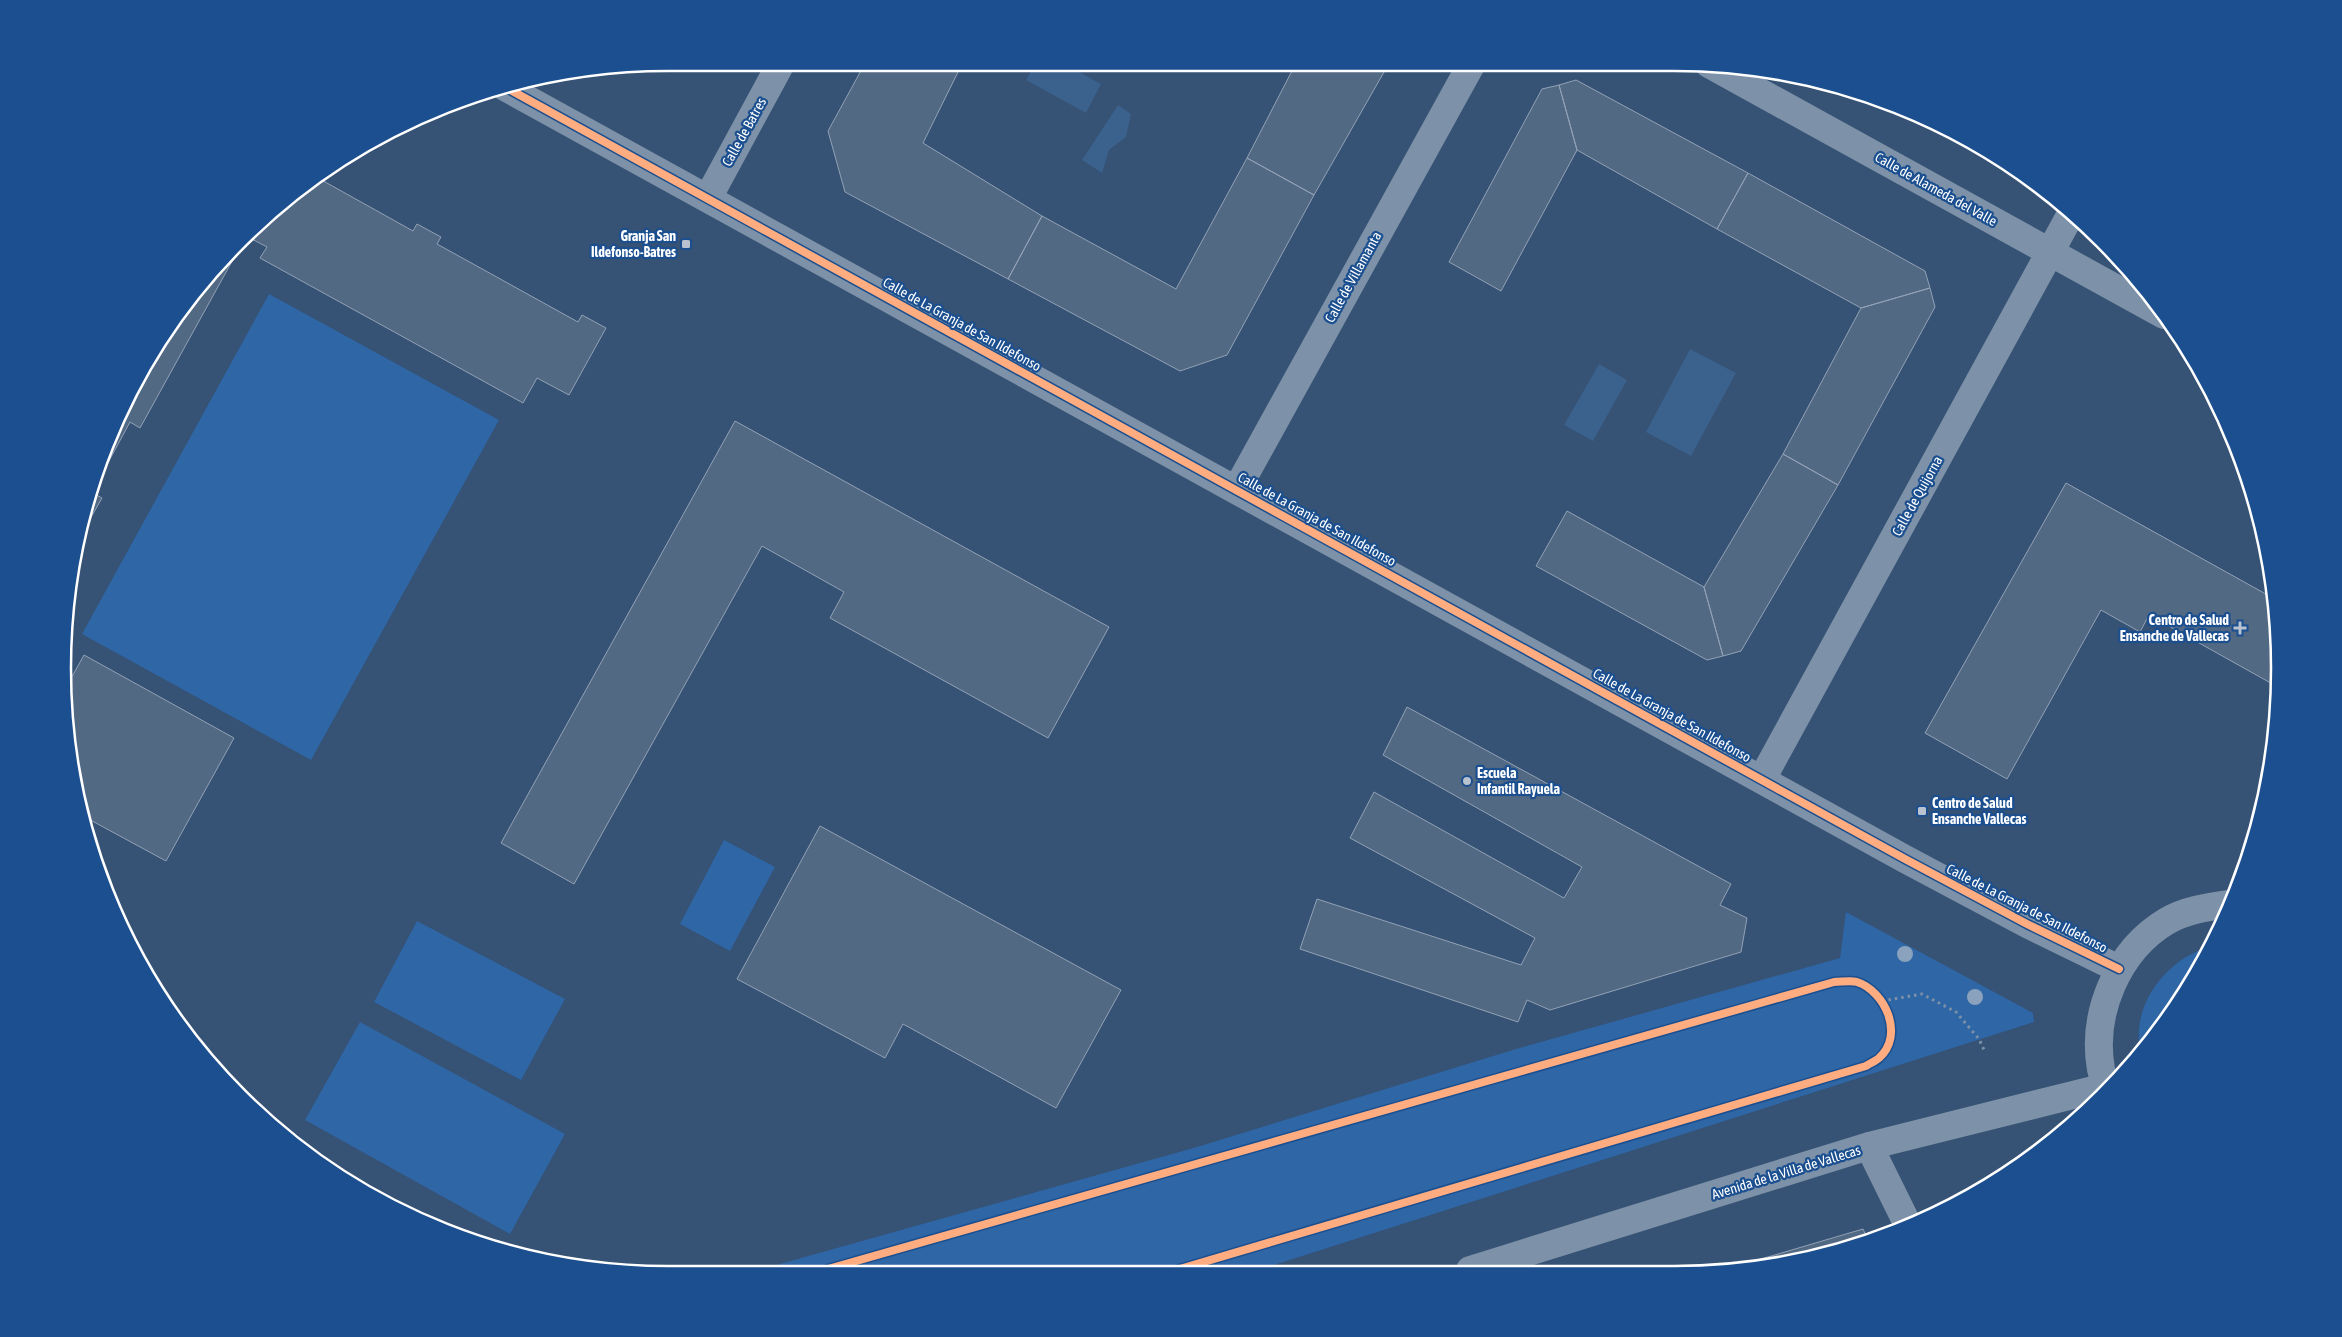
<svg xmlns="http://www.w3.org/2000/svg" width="2342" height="1337" viewBox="0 0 2342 1337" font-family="'Asap Condensed',sans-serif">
<rect width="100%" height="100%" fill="#365274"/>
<path fill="#2f66a5" d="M269,294l230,126 -188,340 -229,-126z
M724,840l51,27 -45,84 -50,-27z
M1846,912l187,101 1,9 -779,249 -507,2 449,-126 319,-98 324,-91z
M417,921l148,78 -44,81 -147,-78z
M2209,947l-11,25 -59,77c0,-8 -1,-19 1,-27 6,-35 36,-66 69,-75z
M360,1022l205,112 -55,100 -205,-114z"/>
<path fill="#3b618d" d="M1034,66h34l33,18 -15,29 -60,-33z
M1118,105l13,9 -5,23 -17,13 -7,23 -20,-13z
M1690,349l46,24 -45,83 -45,-24z
M1599,364l28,16 -34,61 -29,-16z"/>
<path fill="#526984" stroke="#92a2b6" d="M1295,65h93l-74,130 -67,-37z
M961,66l-38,77 119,73 -34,63 -163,-87 -17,-61 35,-64z
M1576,80l172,93 -31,56 -140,-79 -18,-65z
M1559,85l18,65 -76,141 -52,-29 93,-173z
M1247,158l67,37 -87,160 -47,16 -172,-92 34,-63 134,73z
M1748,173l177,98 5,17 -69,20 -144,-79z
M318,178l95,53 4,-7 24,13 -4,7 141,78 4,-7 24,13 -37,67 -32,-17 -14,25 -263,-145 7,-11 -21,-11 -106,192 -10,-6 -27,50 -4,-2 26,-69 40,-69 75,-92 60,-52 6,-5 7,4z
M1930,288l5,19 -97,178 -55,-31 78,-146z
M735,421l374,206 -61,111 -218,-120 14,-26 -82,-46 -188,338 -73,-41z
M1783,454l55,31 -97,166 -18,5 -19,-69z
M2066,483l207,115 5,31 -2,57 -127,-71 -9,17 -39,-22 -94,169 -82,-46z
M91,492l11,6 -25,44 6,-31z
M1567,511l137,76 19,69 -16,4 -171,-94z
M84,655l150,83 -68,123 -83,-45 -9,-29 -10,-79v-17z
M1407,707l324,177 -11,21 27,13 -6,34 -191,58 -23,-10 -9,22 -218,-73 17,-50 204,66 14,-27 -185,-100 24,-46 190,106 18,-31 -199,-112z
M820,826l301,164 -65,118 -153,-84 -18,34 -148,-79z
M1863,1229l6,13 -117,27h-25z"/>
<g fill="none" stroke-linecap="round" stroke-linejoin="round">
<path stroke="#7d92a8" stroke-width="3" stroke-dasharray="2.5 4" stroke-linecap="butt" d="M1882,1001l40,-7 34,18 23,27 5,11"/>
<path stroke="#7d92a8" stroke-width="28" d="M1709,64l455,251
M505,87l1400,772 122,65 92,45
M708,198l71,-131
M1237,489l234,-424
M1762,779l310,-567
M2107,1091c-4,-7 -4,-15 -6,-22 -10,-56 17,-119 66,-148 19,-11 41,-14 62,-17
M1869,1146l38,77
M1470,1270l399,-124 236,-59"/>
<defs>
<path id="cycleway" d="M505,87l1400,772 122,65 92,45
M814,1273l1020,-291c7,0 17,-2 23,0 28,9 48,53 22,76 -3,3 -9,5 -13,8l-693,205"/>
</defs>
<use href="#cycleway" stroke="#1b4f8f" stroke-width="11"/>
<use href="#cycleway" stroke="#ffac80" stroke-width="8"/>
</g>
<g fill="#8aa2be">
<circle cx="1905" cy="954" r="8"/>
<circle cx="1975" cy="997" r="8"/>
</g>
<g fill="#b9c2ce" stroke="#1b4f8f" stroke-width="2">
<rect x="681" y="239" width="10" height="10" rx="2.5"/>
<path d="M2237.5 620.5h5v5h5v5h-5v5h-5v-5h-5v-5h5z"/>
<circle cx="1467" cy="781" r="5"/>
<rect x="1917" y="806" width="10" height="10" rx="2.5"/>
</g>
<g text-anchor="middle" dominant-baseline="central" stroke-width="4.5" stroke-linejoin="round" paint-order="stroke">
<g font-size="14" fill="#fff" stroke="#1b4f8f">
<text transform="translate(744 132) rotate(-61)">Calle de Batres</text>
<text transform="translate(1936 189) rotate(29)">Calle de Alameda del Valle</text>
<text transform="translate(1353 277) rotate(-61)">Calle de Villamanta</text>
<text transform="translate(962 324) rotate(29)">Calle de La Granja de San Ildefonso</text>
<text transform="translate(1917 496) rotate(-61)">Calle de Quijorna</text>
<text transform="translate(1317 519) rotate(29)">Calle de La Granja de San Ildefonso</text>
<text transform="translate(1672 715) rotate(29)">Calle de La Granja de San Ildefonso</text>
<text transform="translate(2027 908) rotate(27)">Calle de La Granja de San Ildefonso</text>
<text transform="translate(1786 1172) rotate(-17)">Avenida de la Villa de Vallecas</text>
</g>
<g font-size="14" font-weight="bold" fill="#fff" stroke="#1b4f8f" text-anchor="end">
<text x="676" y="236">Granja San<tspan x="676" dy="16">Ildefonso-Batres</tspan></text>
<text x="2229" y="620">Centro de Salud<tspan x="2229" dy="16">Ensanche de Vallecas</tspan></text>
<text x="1477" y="773" text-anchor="start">Escuela<tspan x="1477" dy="16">Infantil Rayuela</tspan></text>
<text x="1932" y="803" text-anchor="start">Centro de Salud<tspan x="1932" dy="16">Ensanche Vallecas</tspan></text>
</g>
</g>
<path d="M0 0H2342V1337H0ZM668 71H1674A597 597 0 0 1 2271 668V669A597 597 0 0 1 1674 1266H668A597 597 0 0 1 71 669V668A597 597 0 0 1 668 71Z" fill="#1b4f8f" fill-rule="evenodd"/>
<path fill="none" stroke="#fff" stroke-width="2.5" d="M668 71H1674A597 597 0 0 1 2271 668V669A597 597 0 0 1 1674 1266H668A597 597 0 0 1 71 669V668A597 597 0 0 1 668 71Z"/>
</svg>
